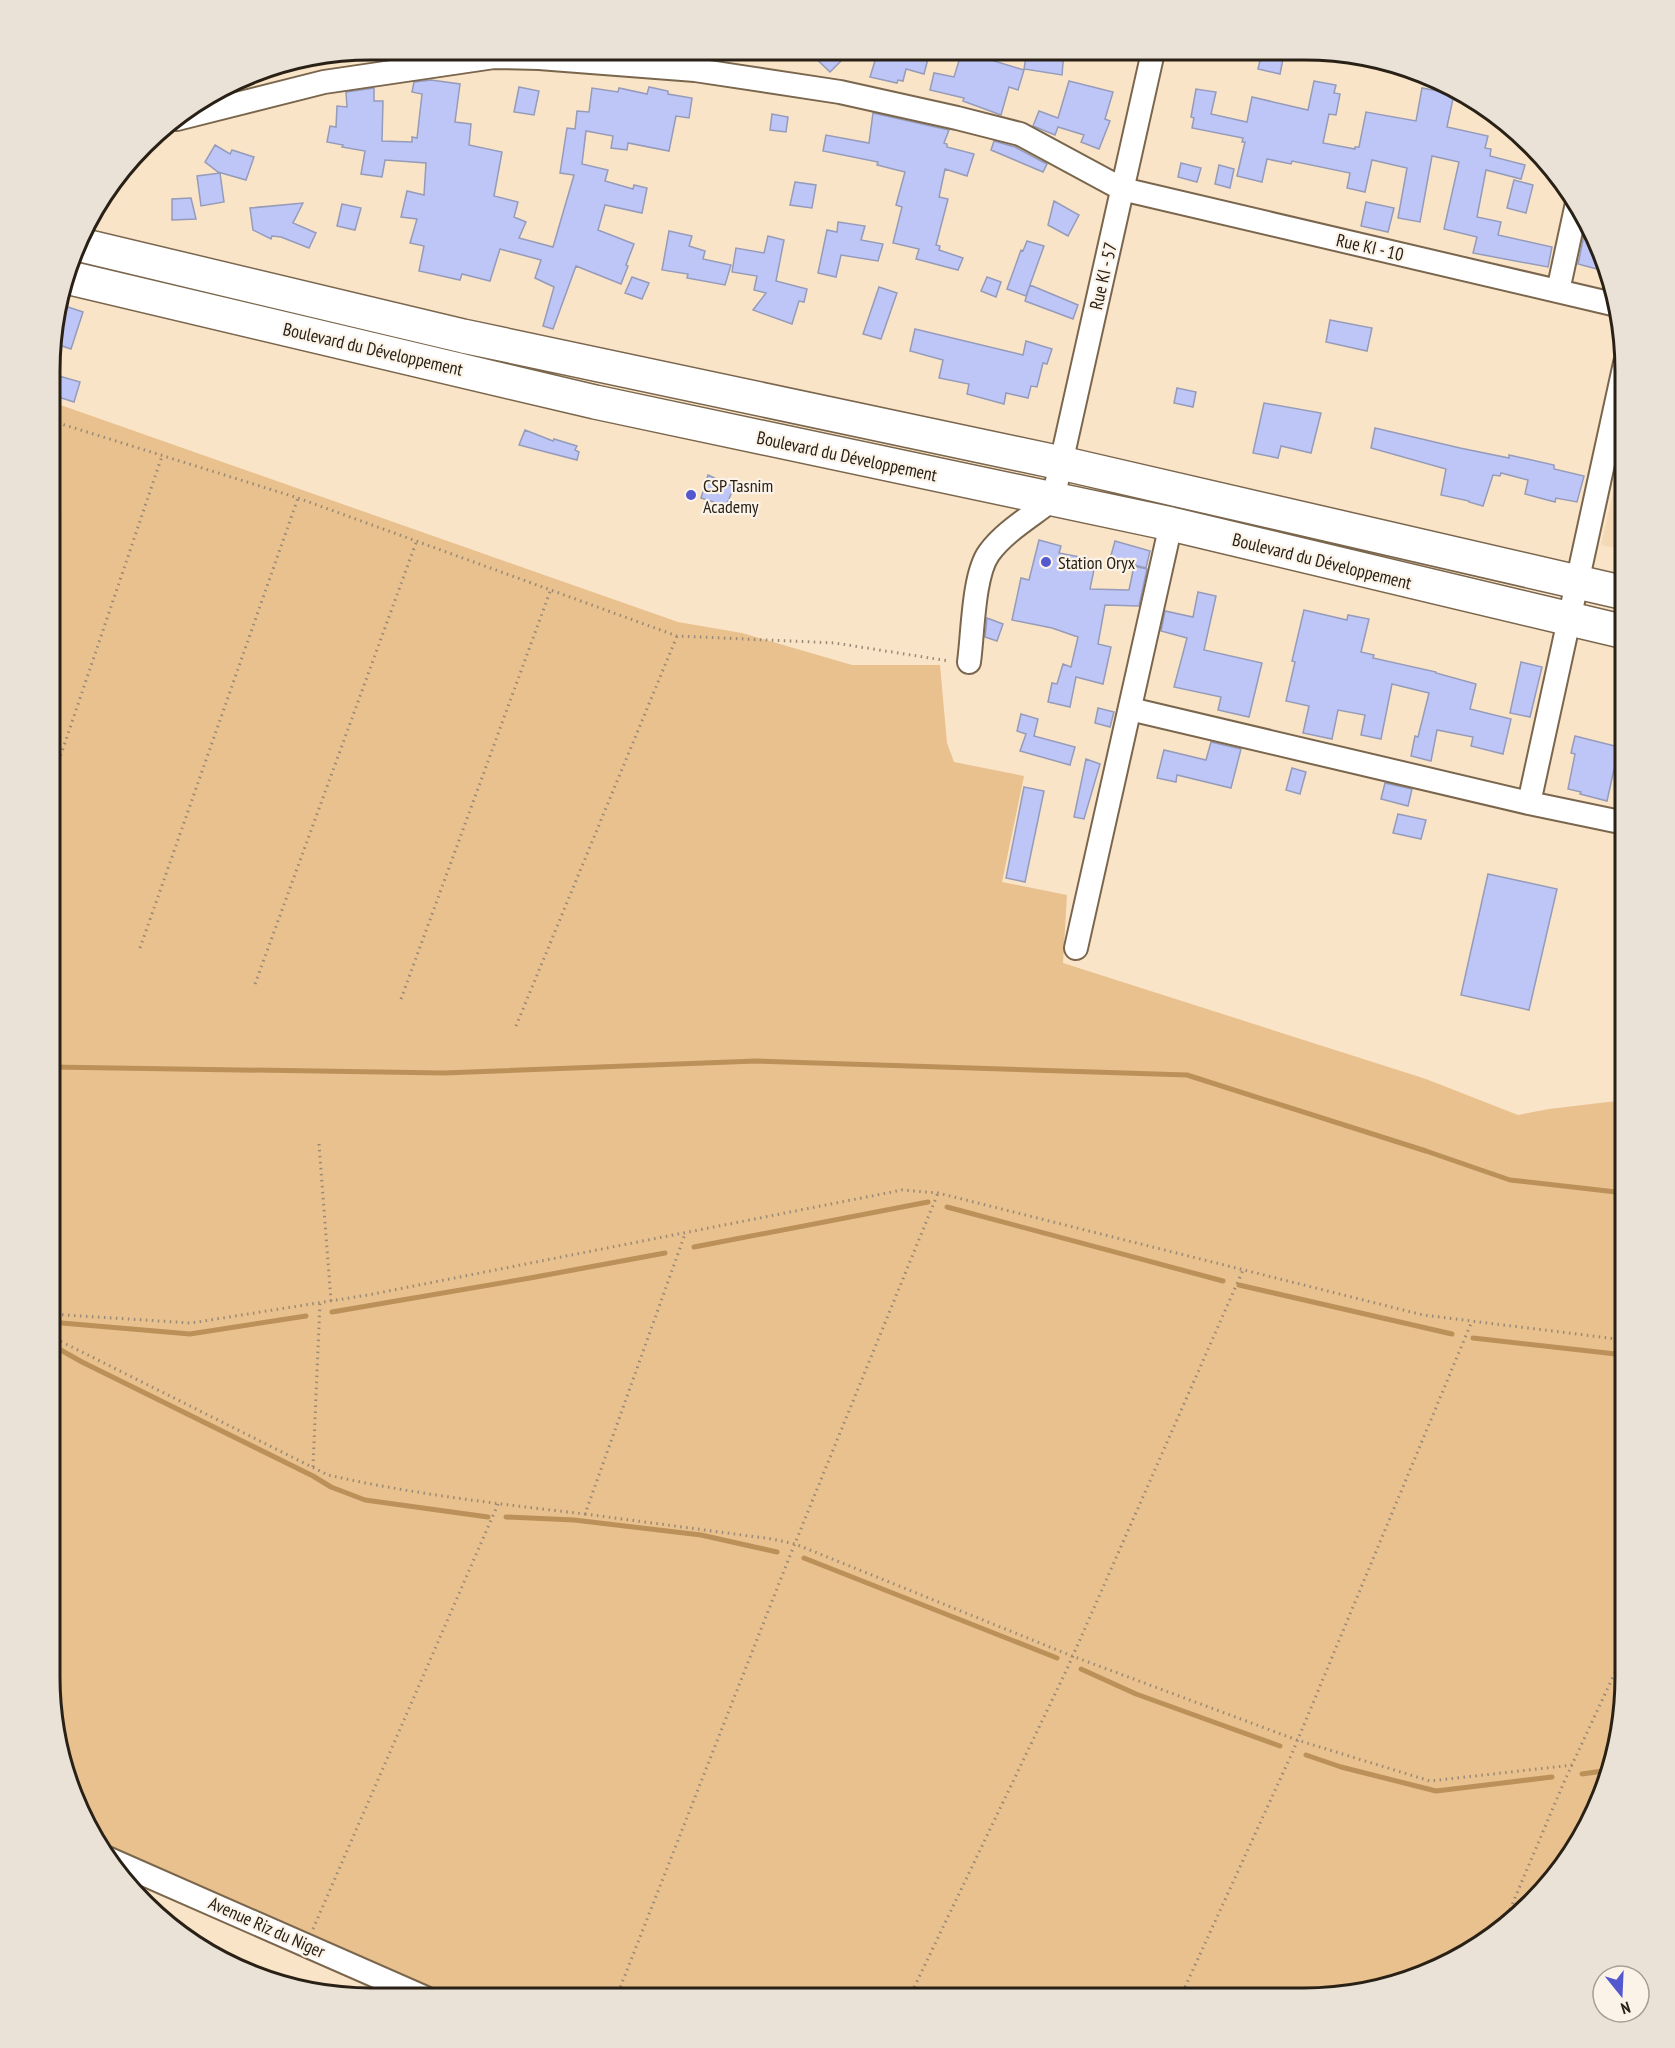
<svg xmlns="http://www.w3.org/2000/svg" width="1675" height="2048" viewBox="0 0 1675 2048" font-family="'PT Sans Narrow',sans-serif">
<rect width="100%" height="100%" fill="#fae4c8"/>
<path fill="#f4d9b6" d="M1625,441v109l-24,-5z"/>
<path fill="#e8c18e" d="M52,402l626,220 64,11 110,32h88l7,78 7,19 70,14 -22,106 65,13 -4,68 363,116 92,36 31,-6 76,-9v598l-17,83 -36,74 -41,50 -67,51 -76,31 -63,11h-885l-116,-55 -229,-101 -34,-81 -11,-84z"/>
<g fill="none" stroke-linecap="round" stroke-linejoin="round">
<path stroke="#bb9159" stroke-width="5" d="M51,1067l393,6 312,-12 431,14 239,76 84,29 115,13
M947,1207l276,74
M694,1247l234,-45
M1239,1285l213,49
M332,1312l198,-34 135,-25
M50,1322l140,12 116,-18
M1473,1338l152,17
M50,1344l32,18 231,114 18,11 34,13 123,17
M506,1517l68,3 127,15 76,17
M804,1558l253,100
M1081,1669l55,25 144,52
M1306,1755l35,12 95,24 116,-14
M1582,1774l28,-4"/>
</g>
<path fill="#bdc6f6" stroke="#959bb9" stroke-width="1.5" d="M808,51h43l-21,21z
M878,51h52l-6,23 -18,-5 -3,12 -5,-1 -1,3 -27,-6z
M962,51h17l-1,5 46,14 -6,20 -9,-3 -8,28 -38,-14 1,-3 -34,-8 4,-17 20,4z
M1027,51h37l-2,24 -38,-6z
M1262,52l22,2 -4,20 -22,-5z
M431,80l29,4 -5,38 16,2 -2,21 33,7 -8,44 24,6 -4,15 12,5 -7,16 34,9 21,-72 -14,-2 7,-45 8,1 2,-18 12,1 3,-24 26,4 1,-4 28,6 2,-7 19,4v3l24,4 -3,20 -13,-2 -7,35 -41,-8 -1,7 -16,-2 2,-12 -27,-5 -4,33 26,6 -3,11 28,8 1,-4 13,3 -5,25 -37,-8 -7,25 36,14 -8,21 2,1 -7,18 -45,-18 -23,63 -10,-3 11,-39 -19,-9 6,-18 -41,-11 -10,32 -28,-7 -2,6 -41,-9 5,-25 -14,-3 7,-24 -16,-2 6,-26 17,4 2,-32 -41,-3 -3,17 -21,-3 4,-23 -23,-4 1,-2 -16,-3 3,-16 6,1 1,-21 10,1 -1,-15 28,-4v13h9l-1,40 30,1v-5l5,1 5,-44 -10,-2 2,-10z
M1069,81l44,11 -8,27 5,2 -11,28 -18,-7 3,-7 -26,-8 -3,8 -22,-9 6,-15 19,7z
M1314,81l22,4 -2,8 6,1 -4,21 -7,-1 -6,29 32,6v-2h4l7,-35 50,9 6,-33 32,6 -7,33 41,9 -3,12 6,1 -1,7 35,9 -4,14 -35,-9 -9,47 24,5 -3,13 54,12 -4,20 -75,-14 4,-16 -33,-8 15,-67 -27,-6 -12,66 -22,-4 9,-50 -35,-8 -7,32 -18,-4 3,-15 -58,-12 -1,3 -24,-5 -5,23 -25,-6 8,-34h-3l1,-4 -51,-10 2,-10 -3,-1 5,-28 20,3 -5,22 36,8 5,-25 56,13z
M519,87l20,4 -5,24 -20,-3z
M873,113l76,17 -5,13 3,1v3l27,7 -7,22 -22,-7 -6,28 9,2 -12,46 4,1 -1,4 24,8 -5,12 -42,-11 3,-10 -26,-6 9,-36 -6,-2 9,-33 -28,-7 1,-3 -55,-11 3,-16 43,8z
M772,114l16,3 -2,15 -16,-2z
M994,141l21,6 32,17 -4,8 -52,-22z
M215,145l15,9 2,-4 22,7 -8,23 -28,-8 -13,-10z
M1181,163l20,5 -4,14 -19,-5z
M1219,165l15,4 -4,19 -15,-4z
M220,173l4,29 -23,4 -4,-30z
M1514,180l19,5 -7,28 -19,-5z
M795,182l21,3 -4,23 -22,-3z
M191,198l5,21 -24,1v-21z
M1054,201l25,14 -11,21 -20,-11z
M1366,202l28,6 -6,24 -27,-6z
M303,203l-10,20 23,10 -7,15 -28,-11 -9,-1 -1,3 -18,-9 -3,-22z
M342,204l19,4 -6,22 -18,-4z
M1587,221l13,32 -3,16 -19,-5z
M838,222l27,4 -4,14 22,4 -5,17 -37,-6 -5,22 -18,-4 9,-43 10,2z
M669,231l23,5 -3,10 16,5 -2,8 28,6 -6,20 -38,-7 1,-4 -26,-4z
M768,236l16,4 -8,41 31,8 -3,13 -5,-1 -7,23 -39,-14 13,-17 -12,-3 3,-14 -25,-4 4,-24 28,5z
M1027,241l17,5 -18,50 -19,-7 14,-39 2,1z
M632,277l17,6 -7,16 -17,-6z
M987,277l14,5 -5,15 -15,-6z
M1030,285l48,20 -5,14 -48,-18z
M879,287l18,6 -16,46 -18,-5z
M65,306l18,6 -12,37 -18,-6z
M1330,320l42,8 -5,23 -41,-9z
M915,329l108,26 3,-14 26,8 -5,15 -4,-1 -6,24 -6,-1 -3,12 -22,-5 -2,11 -37,-10 2,-10 -30,-6 4,-18 -33,-9z
M52,374l28,8 -6,20 -22,-7z
M1177,388l19,4 -3,15 -19,-4z
M1264,403l57,10 -10,40 -30,-7 -3,12 -25,-5z
M1375,428l85,20 49,10v-3l45,10v4l30,7 -7,26 -21,-4 -1,4 -30,-8 3,-14 -27,-7 -1,3 -7,-1 -10,31 -14,-4v-1l-28,-6 5,-26 -75,-21z
M525,430l28,11 1,-2 23,7 -2,4 4,2 -2,8 -58,-15z
M708,475l26,12 -8,19 -25,-8z
M1039,540l22,6 -2,7 37,7 -6,29 39,1 5,-24 13,3 -8,37 -34,-1 -7,39 13,3 -8,37 -27,-7 -6,30 -22,-5 4,-19 5,1 6,-20 8,3 7,-30 -26,-9 -40,-8 9,-42 8,2z
M1115,541l35,10 -4,17 -36,-9z
M1198,592l18,4 -12,54 58,13 -13,54 -31,-7 3,-13 -47,-10 13,-49 -26,-7 4,-20 28,6z
M1304,610l43,10 1,-5 21,4 -8,33 13,3 -1,3 63,14v1l40,11 -6,25 41,10 -8,35 -32,-8 2,-9 -36,-7 -6,31 -20,-5 4,-20 3,1 11,-44 -37,-9 -11,55 -20,-4 4,-20 -27,-5 -6,29 -29,-6 6,-27 -23,-5 9,-39 -3,-1z
M987,618l16,6 -6,17 -12,-4z
M1521,662l21,5 -12,50 -20,-4z
M1098,708l16,4 -4,15 -15,-4z
M1021,714l17,5 -4,17 41,11 -5,18 -50,-14 6,-17 -9,-3z
M1575,736l44,11 -12,54 -27,-7 1,-2 -13,-3 7,-35 -4,-1z
M1211,742l30,7 -10,39 -54,-13 -1,7 -19,-4 7,-28 42,10z
M1086,759l14,5 -16,55 -10,-2z
M1292,768l14,4 -6,22 -14,-4z
M1385,783l27,6 -4,17 -27,-7z
M1024,787l20,4 -19,91 -19,-4z
M1398,814l28,6 -5,19 -28,-6z
M1488,874l69,15 -28,121 -68,-15z"/>
<g fill="none" stroke-linecap="round" stroke-linejoin="round">
<defs>
<path id="minor" d="M177,119l147,-37 170,-25 45,1 156,12 145,22 117,26 63,16 102,55 495,116
M1558,291l19,-88
M969,662c4,-28 4,-87 20,-109 16,-22 43,-37 64,-54l100,-447
M1130,709l399,94 96,20
M1529,803l96,-440
M1076,948l95,-424
M107,1858l319,140"/>
<path id="highway" d="M81,245l382,91 598,127 564,130
M70,278l525,124 576,122 454,108"/>
</defs>
<use href="#minor" stroke="#7a664d" stroke-width="26"/>
<use href="#highway" stroke="#7a664d" stroke-width="36"/>
<path stroke="#998975" stroke-width="3" stroke-dasharray="1.5 4.5" stroke-linecap="butt" d="M52,421l246,77 379,138 158,7 114,18
M51,784l111,-328
M140,948l158,-450
M255,984l162,-444
M401,999l150,-410
M516,1026l161,-390
M319,1144l12,157
M50,1314l141,9 177,-28 534,-105 36,3 485,122 202,25
M50,1336l278,139c84,19 171,29 257,39l100,-280
M313,1467l7,-165
M585,1514l187,25 23,5 277,112 225,84 133,41 143,-16
M1503,1926l61,-144 61,-131
M313,1929l185,-425
M616,1998l175,-445 147,-360
M909,1998l158,-329 176,-399
M1180,1998l113,-247 179,-430"/>
<use href="#minor" stroke="#fff" stroke-width="22"/>
<use href="#highway" stroke="#fff" stroke-width="33"/>
</g>
<g fill="#5358cf" stroke="#fcf3e8" stroke-width="2">
<circle cx="691" cy="495" r="6"/>
<circle cx="1046" cy="562" r="6"/>
</g>
<g text-anchor="middle" dominant-baseline="central" stroke-width="4.5" stroke-linejoin="round" paint-order="stroke">
<g font-size="18" fill="#292116" stroke="#fcf3e8">
<text transform="translate(1370 247) rotate(13)">Rue KI - 10</text>
<text transform="translate(1103 276) rotate(-77)">Rue KI - 57</text>
<text transform="translate(373 349) rotate(13)">Boulevard du Développement</text>
<text transform="translate(847 456) rotate(12)">Boulevard du Développement</text>
<text transform="translate(1322 561) rotate(14)">Boulevard du Développement</text>
<text transform="translate(267 1927) rotate(24)">Avenue Riz du Niger</text>
</g>
<g font-size="18" fill="#292116" stroke="#fcf3e8" text-anchor="start">
<text x="703" y="485">CSP Tasnim<tspan x="703" dy="21">Academy</tspan></text>
<text x="1058" y="562">Station Oryx</text>
</g>
</g>
<path d="M0 0H1675V2048H0ZM371 60H1304A311 311 0 0 1 1615 371V1677A311 311 0 0 1 1304 1988H371A311 311 0 0 1 60 1677V371A311 311 0 0 1 371 60Z" fill="#ebe2d7" fill-rule="evenodd"/>
<path fill="none" stroke="#292116" stroke-width="3" d="M371 60H1304A311 311 0 0 1 1615 371V1677A311 311 0 0 1 1304 1988H371A311 311 0 0 1 60 1677V371A311 311 0 0 1 371 60Z"/>
<g transform="translate(1621 1994) rotate(162)"><circle r="28" fill="#fcf3e8" stroke="#a89f94" stroke-width="1.5"/>
<path d="M0-4.5L10 22L0 15L-10 22Z" fill="#5358cf"/>
<text y="-9" font-size="16" font-weight="bold" text-anchor="middle" fill="#292116">N</text>
</g>
</svg>
